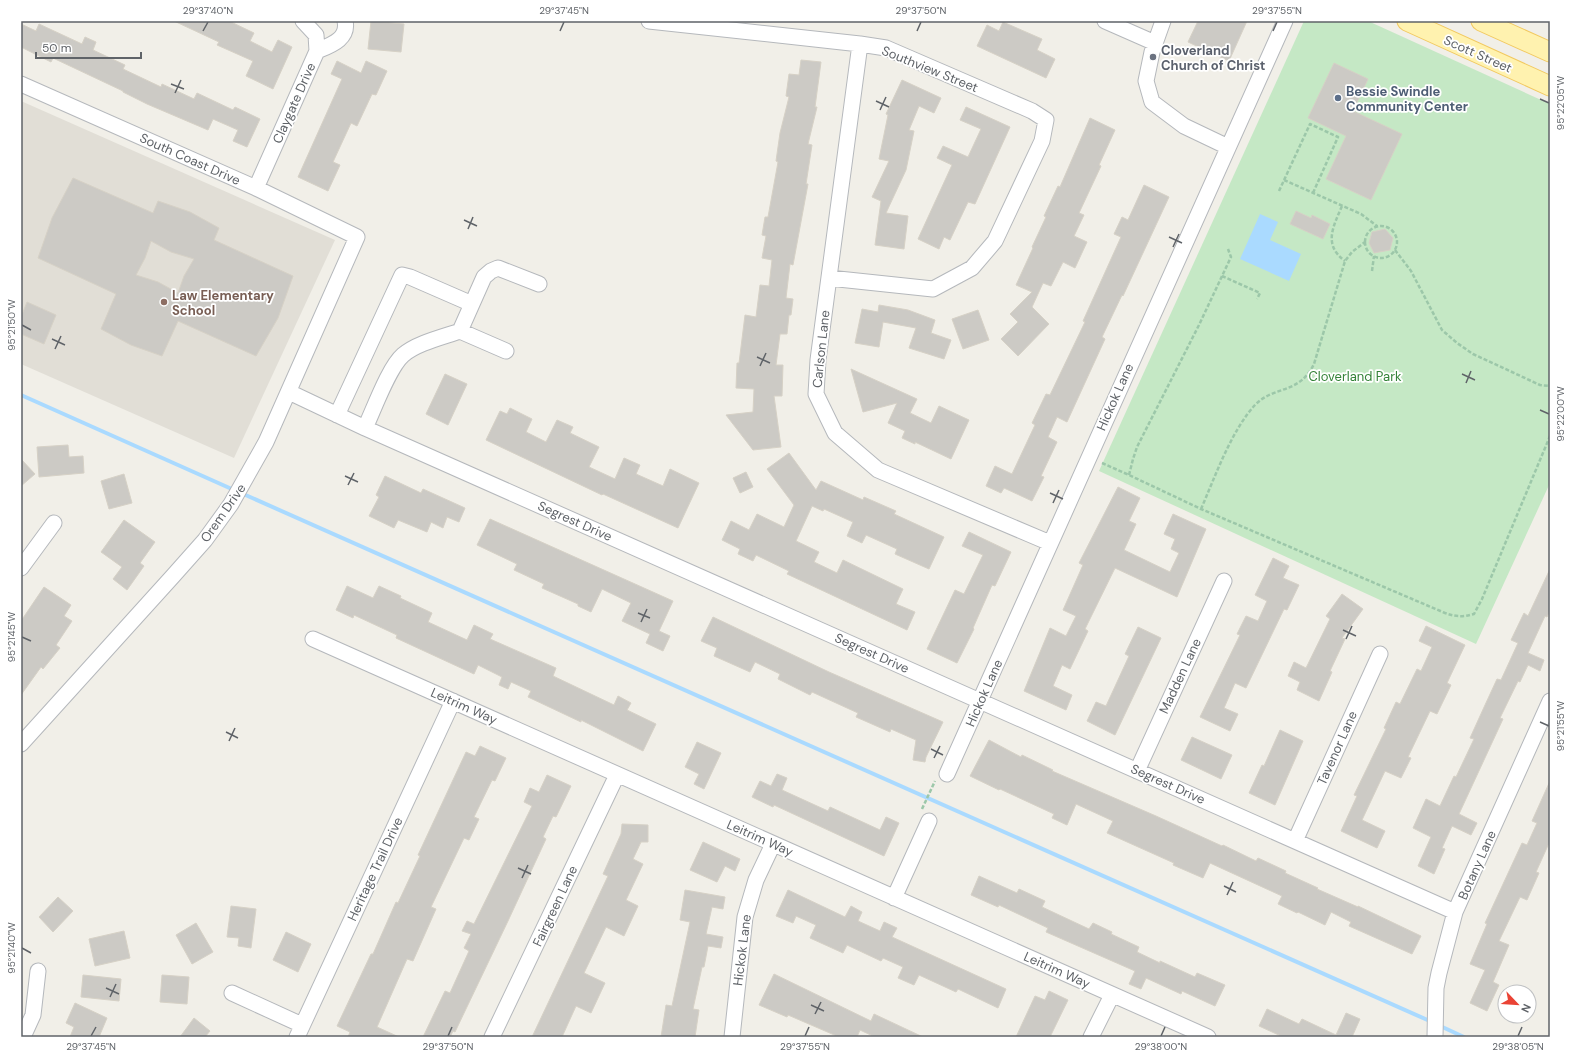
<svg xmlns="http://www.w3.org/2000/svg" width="1571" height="1058" viewBox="0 0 1571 1058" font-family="'DM Sans',sans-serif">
<rect width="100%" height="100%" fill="#f1efe8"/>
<path fill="#e1ded6" d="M21,101l314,139 -101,218 -213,-94z"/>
<path fill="#c5e8c5" d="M1304,21h64l182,83v379l-74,161 -377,-173z"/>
<path fill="#aadaff" d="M1260,214l18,8 -8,18 31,14 -12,27 -49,-22z"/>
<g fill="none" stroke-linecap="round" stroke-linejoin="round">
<path stroke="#aadaff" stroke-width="4" d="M21,395l213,95
M241,493l1191,529
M1438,1025l26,12"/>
</g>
<path fill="#cccac5" stroke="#d6d1c6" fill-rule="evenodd" d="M174,21h55l25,12 -4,8 22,11 6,-12 14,7 -19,42 -27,-13 7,-15 -36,-16 2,-3z
M371,21l33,3 -3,28 -33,-3z
M1198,21h49l-18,40 -41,-19z
M1003,22l39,17 -5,11 18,9 -9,19 -69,-32 10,-21 12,6z
M21,24l15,7 3,-7 43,20 3,-7 11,5 -3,8 32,15 -2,4 38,18 1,-3 32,15 3,-6 36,17 2,-3 25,12 -13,28 -14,-6 5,-11 -25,-11 -5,11 -61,-26 -24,-12v-1l-70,-33 -2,4 -30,-15z
M801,60l20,2 -6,45h2l-9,37 4,1 -6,39h2l-15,81 -3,-1 -4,34 7,1 -2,16h-2l-2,19h-7l-4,31h7l-1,31h-8l7,51 -28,3 -27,-35 27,-3 1,-23 -18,-1 1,-25h2l6,-48 11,2 4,-32 9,1 3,-26 -10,-2 4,-22 -4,-1 3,-18h3l10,-55 -2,-1 4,-28 9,-36 -3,-1 3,-22 10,1z
M337,61l24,12 5,-12 21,10 -11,24 -4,-1 -15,32 -6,-3 -18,39 7,3 -12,26 -30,-14 44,-98 -11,-5z
M1334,63l34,16 -15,32 49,23 -31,66 -45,-21 20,-43 -38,-18z
M902,80l39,18 -7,15 -15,-7 -10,24 5,1 -8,39 -20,43 22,3 -4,33 -29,-4 6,-44 -9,-4 17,-36 -10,-2 9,-44 -2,-1z
M966,107l44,20 -35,77 -7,-2 -18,38 -6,-3 -5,12 -21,-10 34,-74 -15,-7 6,-12 25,11 13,-28 -21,-9z
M1090,118l25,12 -16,35 2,1 -22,47 5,2 -10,21 13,6 -12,26 -12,-6 -12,24 -8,-3 -11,24 17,17 -31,32 -17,-17 17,-17 -8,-8 22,-22 -16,-7 17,-37 -1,-1 14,-30 -2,-1 14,-30 2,1z
M73,178l80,35 5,-12 32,11 29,16 -5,12 79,36 -15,42 -22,38 -78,-35 -16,35 -31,-11 -30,-16 15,-35 -78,-36 14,-40zM151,241l20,11 23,7 -10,17 -6,17 -20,-11 -22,-7 9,-17z
M1144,185l25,12 -46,99 -1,-1 -20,42 3,2 -38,83 -10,-5 -9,20 9,5 -16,34 3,1 -12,24 -28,-13 -3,5 -15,-7 9,-20 17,8 23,-49 -3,-2 14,-29 4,1 35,-73 -2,-1 38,-84 -7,-3 8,-17 6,3z
M1296,211l15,7 1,-3 18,9 -7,15 -33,-15z
M1385,229l8,9 -3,12 -16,3 -5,-10 3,-11z
M27,302l29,13 -12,29 -23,-10v-17z
M879,305l29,5 27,10 -4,13 20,7 -7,19 -35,-11 7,-20 -33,-6 -4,25 -24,-4 7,-34 16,3z
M978,310l11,30 -26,9 -11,-30z
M851,369l66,30 -7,14 21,10 8,-17 30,14 -18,39 -36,-17v2l-13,-6 3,-7 -17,-8 9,-20 -34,9z
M445,374l22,10 -19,41 -22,-11z
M510,408l22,11 -6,13 20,10 11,-22 16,7 -3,6 29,14 -10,20 26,12 9,-21 16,7 -4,9 27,12 7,-17 29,14 -21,45 -75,-34 -1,1 -116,-55 14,-29 7,3z
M68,445l1,12 14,-1 1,17 -45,4 -2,-30z
M789,453l27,37 5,-9 42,19 1,-3 32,14 -2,3 50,23 -15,32 -34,-15 2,-5 -31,-14 -4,8 -15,-7 6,-14 -29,-13 -1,2 -11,-5 -16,35 23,11 -5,10 23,11 6,-13 60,29 -7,15 19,8 -8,18 -120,-56 2,-3 -33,-16 -3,6 -15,-7 2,-5 -18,-9 9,-19 18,9 8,-16 27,13 10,-22 -27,-36z
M21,459l14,15 -14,12z
M746,472l7,15 -13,6 -7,-15z
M124,474l8,29 -23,6 -8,-28z
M385,476l36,17 2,-4 42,19 -6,14 -12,-5 -4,11 -12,-6 -4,10 -29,-12 -4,8 -25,-12 10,-19 -3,-2z
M1118,487l22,11 -11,23 7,3 -12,26 46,22 9,-19 -8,-4 4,-10 -11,-5 9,-20 33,15 -29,68 -62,-29 -30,61 3,2 -18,38 -8,-4 -9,21 19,9 -6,15 -42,-19 26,-63 16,8 10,-20 -13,-6 20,-45 -4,-2z
M490,519l183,82 -14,30 11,5 -7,15 -17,-8 4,-9 -28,-13 9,-18 -29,-14 -11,23 -13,-6v-2l-36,-16 2,-4 -30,-14 3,-6 -40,-19z
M124,520l31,22 -15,21 4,3 -17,24 -14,-11 9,-12 -21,-15z
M969,532l42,20 -16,34 -3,-1 -19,43 1,1 -17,34 -30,-14 28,-59 9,4 19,-39 -21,-9z
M1273,558l16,8 -6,12 16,7 -12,25 -3,-1 -38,79 -11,-5 -11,25 14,6 -8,17 -30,-14 40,-82 -3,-1 9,-18 12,5 9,-20 -12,-6z
M1550,569v41l-3,7 -2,-1 -17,37 16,7 -4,11 -12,-6 -8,17 -2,-1 -18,37 3,1 -44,95 18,9 -6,12 -19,-9 -10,22 3,1 -11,25 -16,-8 13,-29 -18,-9 13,-29 14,7 14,-30 2,1 18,-38 -4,-1 15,-33 12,-26 4,1 17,-37 -7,-3 13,-27 4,3z
M347,586l26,12 6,-12 22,10 -1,2 32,15 -4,9 39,18 7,-15 19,9 -3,5 66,29 -3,8 61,29 4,-9 13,7 -4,7 29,14 -13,27 -62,-31v2l-53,-25 3,-6 -20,-9 -3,7 -9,-4 3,-8 -24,-12 -4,9 -78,-36 1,-3 -43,-20 -1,3 -17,-8z
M44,587l27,18 -7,11 8,5 -16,24 4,3 -17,21 -2,-2 -20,28v-74z
M1342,594l21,15 -21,29 3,1 -15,32 2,1 -13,29 -22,-11 3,-8 -12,-6 6,-14 12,6 24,-49 -4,-3z
M713,617l116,55 114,50 -17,35 -1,5 -12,-2 3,-20 -25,-11 -1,3 -34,-15 2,-4 -46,-21 -2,3 -32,-16 2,-5 -25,-12 -5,10 -36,-16 3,-8 -16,-7z
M1426,626l39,19 -18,38 4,2 -14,29 -7,-3 -22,46 3,1 -10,20 -16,-7 -23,49 23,11 -8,17 -36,-17 16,-35 -3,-1 32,-66 -2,-1 12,-26 4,2 17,-35 4,2 11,-24 -13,-6z
M1138,627l23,11 -46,97 -28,-14 9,-19 10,4 23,-50 -4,-2z
M1280,730l23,11 -28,64 -26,-12 13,-28 2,1z
M1192,737l40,18 -11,24 -40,-19z
M989,740l32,17 1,-2 31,15 -1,1 104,45 66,30 1,-1 33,16 2,-3 28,13 -1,2 33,15 -1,1 41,18v-1l63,30 -9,18 -63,-28 2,-4 -20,-10 -6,13 -27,-13 -1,1 -19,-9 4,-8 -72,-33 -7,15 -30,-13 1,-2 -67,-30 6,-12 -37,-17 -9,21 -15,-7 2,-4 -54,-25 -1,1 -29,-14z
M697,742l24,11 -17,36 -10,-5 5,-10 -14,-7z
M480,746l26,12 -11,23 -3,-1 -18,37 5,2 -10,21 -5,-2 -33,69 5,2 -23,52 -6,-2 -30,68 22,10h-51l2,-5 -13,-6 34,-72h2l23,-52 2,1 22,-47 -2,-1 48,-103 9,4z
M777,774l10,4 -5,12 46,21 2,-4 50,23 6,-13 13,6 -15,33 -110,-51 -1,2 -21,-10 8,-16 11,5z
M547,775l24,11 -15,31 -3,-1 -10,21 3,2 -38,82 -53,111 -2,-1 -3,6h-27l22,-46 5,2 19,-42 -5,-3 7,-14 -9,-3 5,-10 7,3 58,-118 -8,-4 6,-14 9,4z
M1550,781v60l-14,31 3,1 -12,27 -7,-3 -21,44 10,4 -16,37 6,3 -12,26 -17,-8 15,-33 -15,-6 17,-40 -2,-1 37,-80 5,2 10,-22 -5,-2z
M622,824l26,1v17h-7l-8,17 10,5 -17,36 12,6 -14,30 -18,-9 -22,46 21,10 -14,30 -15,-7 -14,31h-30l76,-161 -5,-2 18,-40z
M703,842l37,17 -5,12 -10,-5 -8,16 -27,-12z
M979,876l38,17 2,-4 26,12 -3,6 47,22 4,-6 19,9 -1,2 28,13 -2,5 23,11v-2l35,16 2,-4 28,12 -10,21 -33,-15 -1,3 -35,-16 -5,11 -12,-5 6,-13 -89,-39 2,-4 -49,-23 -1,2 -27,-12z
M685,890l40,7 -2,12 -11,-2 -6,27 17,3 -2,11 -13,-2 -4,21h-2l-9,42 6,1 -4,27h-34l5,-32 6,1 18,-84 -10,-2z
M788,890l57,27 6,-11 11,6 -4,9 22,10 4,-9 13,6 -5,9 114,52 -8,19 -40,-19 -2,3 -37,-17 -5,10 -16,-7 5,-11 -20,-9 -2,3 -34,-16 -4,8 -33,-15 6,-13 -20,-9 -3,7 -17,-7z
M58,897l15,14 -20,21 -14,-15z
M231,906l25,3 -5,39 -13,-2 1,-8 -12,-1z
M196,923l17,29 -21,12 -16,-29z
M124,931l6,27 -35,8 -6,-27z
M286,932l25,12 -13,28 -25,-12z
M774,974l97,47 3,-7 49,23h-48l-15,-7 -3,7h-18l-51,-22 -1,2 -28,-12z
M83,975l38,4 -2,22 -38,-4z
M162,975l27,2 -2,27 -27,-2z
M1049,991l19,9 -18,37h-34l19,-41 10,4z
M75,1003l32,15 -8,19h-29l4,-10 -8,-4z
M1267,1009l32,15 3,-5 34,16 10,-22 14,6 -8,18h-69l-24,-11z
M194,1018l16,13 -5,6h-25z"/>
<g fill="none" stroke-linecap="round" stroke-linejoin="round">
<defs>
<path id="minor" d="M649,21l211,23 26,4 146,63 14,9 -4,21 -47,100 -23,27 -39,21 -104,-11
M1105,21l50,22
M1163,21l-11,31 -6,29 6,21 32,24 44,21
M860,44l-42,316 -2,34 19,39 43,37 172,73
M317,51c14,-6 32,-12 28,-30
M21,84l235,104 101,49 -91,205 -35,62 -26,36 -32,36 -152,168
M256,188l61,-137 -1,-16 -13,-14
M460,331l46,20
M289,392l76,36 1090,484
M337,415l65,-140 8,2 62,27
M365,428c9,-19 24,-61 38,-73 14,-12 40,-18 57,-24l24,-54 7,-6 7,-3 41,16
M21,568l33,-45
M313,639l895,398
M1137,771l87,-190
M947,774l338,-753
M1295,841l85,-187
M894,898l35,-77
M232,993l70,32
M23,1037l10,-22 5,-44
M297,1037l156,-336
M492,1037l125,-262
M732,1037l13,-120 11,-37 17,-36
M1091,1037l21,-42
M1435,1037l1,-49 3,-15 16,-61 95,-211"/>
<path id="major" d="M1407,21l143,65
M1481,21l69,31"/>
</defs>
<use href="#minor" stroke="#b5b8bc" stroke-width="17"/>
<use href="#major" stroke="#f2c960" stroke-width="21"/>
<path stroke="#9cc7a9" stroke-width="2.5" stroke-dasharray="4 2" stroke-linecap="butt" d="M1284,180l77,34 16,12
M1279,191l31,-67 28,13 -25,56
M1342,206c-9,21 -19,39 3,55
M1365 242a16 16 0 1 1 32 0a16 16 0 1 1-32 0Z
M1395,250l16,21 31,59 15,13 16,11 67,31 10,1
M1372,271l2,-15
M1222,276l38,17 -3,6
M1102,463l27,12 72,34 244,104c11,4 18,4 29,1l8,-15 68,-163
M1129,475l4,-16 4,-12 62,-122 32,-68 -3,-8
M1201,509c14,-32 30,-78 54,-104 19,-20 44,-10 59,-41l31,-103 7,-9 13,-10
M922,809l13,-28"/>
<use href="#minor" stroke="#fff" stroke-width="15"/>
<use href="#major" stroke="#fff2af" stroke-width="19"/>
</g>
<path fill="none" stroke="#5f6368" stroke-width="1.5" d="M203,31l5,-9M560,31l4,-9M917,31l4,-9M1273,31l4,-9M171,84l13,5M175,93l6,-13M1540,99l9,4M876,101l13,6M880,110l6,-13M464,220l13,6M468,229l5,-12M1169,237l13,6M1173,247l6,-13M22,325l9,5M52,339l13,6M55,349l6,-13M757,357l13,6M760,366l6,-13M1462,374l13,6M1466,383l5,-12M1540,410l9,4M345,476l13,6M348,485l6,-12M1050,493l13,6M1053,503l6,-13M638,613l12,5M641,622l6,-13M1343,630l13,6M22,637l9,4M1346,639l6,-13M1540,722l9,4M226,732l12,6M229,741l6,-13M931,749l12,6M934,758l6,-12M518,868l13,6M522,878l6,-13M1224,886l12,6M1227,895l6,-13M22,948l9,5M106,988l13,6M110,997l6,-13M811,1005l13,6M815,1014l6,-12M91,1036l5,-9M448,1036l4,-9M805,1036l4,-9M1161,1036l4,-9M1518,1036l4,-9"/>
<circle fill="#6b7280" stroke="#fff" stroke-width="1.5" cx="1153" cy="57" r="4"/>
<circle fill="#5c6f8a" stroke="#fff" stroke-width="1.5" cx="1338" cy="98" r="4"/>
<circle fill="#8d6e63" stroke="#fff" stroke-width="1.5" cx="164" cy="302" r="4"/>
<g text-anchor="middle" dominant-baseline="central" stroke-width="3.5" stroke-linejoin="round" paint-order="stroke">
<g font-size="13" font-weight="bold" fill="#5b616d" stroke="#fff" text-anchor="start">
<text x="1161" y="50">Cloverland<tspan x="1161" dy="15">Church of Christ</tspan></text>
</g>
<g font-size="13" fill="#5f6368" stroke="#fff">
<text transform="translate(1478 54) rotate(24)">Scott Street</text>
<text transform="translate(930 69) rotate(22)">Southview Street</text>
<text transform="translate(294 103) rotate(-66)">Claygate Drive</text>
<text transform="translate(190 159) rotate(24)">South Coast Drive</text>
<text transform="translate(821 349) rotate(-84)">Carlson Lane</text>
<text transform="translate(1115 397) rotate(-66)">Hickok Lane</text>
<text transform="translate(223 513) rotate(-55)">Orem Drive</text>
<text transform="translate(575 521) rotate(24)">Segrest Drive</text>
<text transform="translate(872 653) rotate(24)">Segrest Drive</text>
<text transform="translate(1180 676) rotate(-65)">Madden Lane</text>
<text transform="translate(984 693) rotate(-66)">Hickok Lane</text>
<text transform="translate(464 706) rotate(24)">Leitrim Way</text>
<text transform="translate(1337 748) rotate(-66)">Tavenor Lane</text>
<text transform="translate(1168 784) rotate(24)">Segrest Drive</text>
<text transform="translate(760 838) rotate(24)">Leitrim Way</text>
<text transform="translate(1477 865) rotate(-66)">Botany Lane</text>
<text transform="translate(375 869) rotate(-65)">Heritage Trail Drive</text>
<text transform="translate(555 906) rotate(-65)">Fairgreen Lane</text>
<text transform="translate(742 950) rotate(-83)">Hickok Lane</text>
<text transform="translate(1057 970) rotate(24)">Leitrim Way</text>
</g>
<g font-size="13" font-weight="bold" fill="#4e5e75" stroke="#fff" text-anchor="start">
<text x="1346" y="91">Bessie Swindle<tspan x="1346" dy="15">Community Center</tspan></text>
</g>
<g font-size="13" font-weight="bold" fill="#785e54" stroke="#fff" text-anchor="start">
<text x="172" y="295">Law Elementary<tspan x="172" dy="15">School</tspan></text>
</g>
<g font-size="13" fill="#348238" stroke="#fff">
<text x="1355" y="376">Cloverland Park</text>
</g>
</g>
<rect width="1571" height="1058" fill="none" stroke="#ffffff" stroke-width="44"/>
<g transform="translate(1517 1004) rotate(115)"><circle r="19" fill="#ffffff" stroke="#bfc1c3"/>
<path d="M0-3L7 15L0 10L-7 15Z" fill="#ea4335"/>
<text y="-6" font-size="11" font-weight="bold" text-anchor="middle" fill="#5f6368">N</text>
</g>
<path d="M36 52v6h105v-6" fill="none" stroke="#5f6368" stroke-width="2"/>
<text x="42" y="52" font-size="12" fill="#5f6368" stroke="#ffffff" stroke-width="3" paint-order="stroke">50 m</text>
<rect x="22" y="22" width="1527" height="1014" fill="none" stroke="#5f6368" stroke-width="1.5"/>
<g font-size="10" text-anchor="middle" fill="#5f6368">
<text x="208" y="14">29°37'40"N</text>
<text x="564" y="14">29°37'45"N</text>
<text x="921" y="14">29°37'50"N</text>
<text x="1277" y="14">29°37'55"N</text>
<text transform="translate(1560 103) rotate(-90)" y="4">95°22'05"W</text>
<text transform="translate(11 325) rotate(-90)" y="4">95°21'50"W</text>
<text transform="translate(1560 414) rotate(-90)" y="4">95°22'00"W</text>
<text transform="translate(11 637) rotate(-90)" y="4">95°21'45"W</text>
<text transform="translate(1560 726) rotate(-90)" y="4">95°21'55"W</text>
<text transform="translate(11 948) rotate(-90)" y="4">95°21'40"W</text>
<text x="91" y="1050">29°37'45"N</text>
<text x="448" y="1050">29°37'50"N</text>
<text x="805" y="1050">29°37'55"N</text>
<text x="1161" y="1050">29°38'00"N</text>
<text x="1518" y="1050">29°38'05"N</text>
</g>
</svg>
